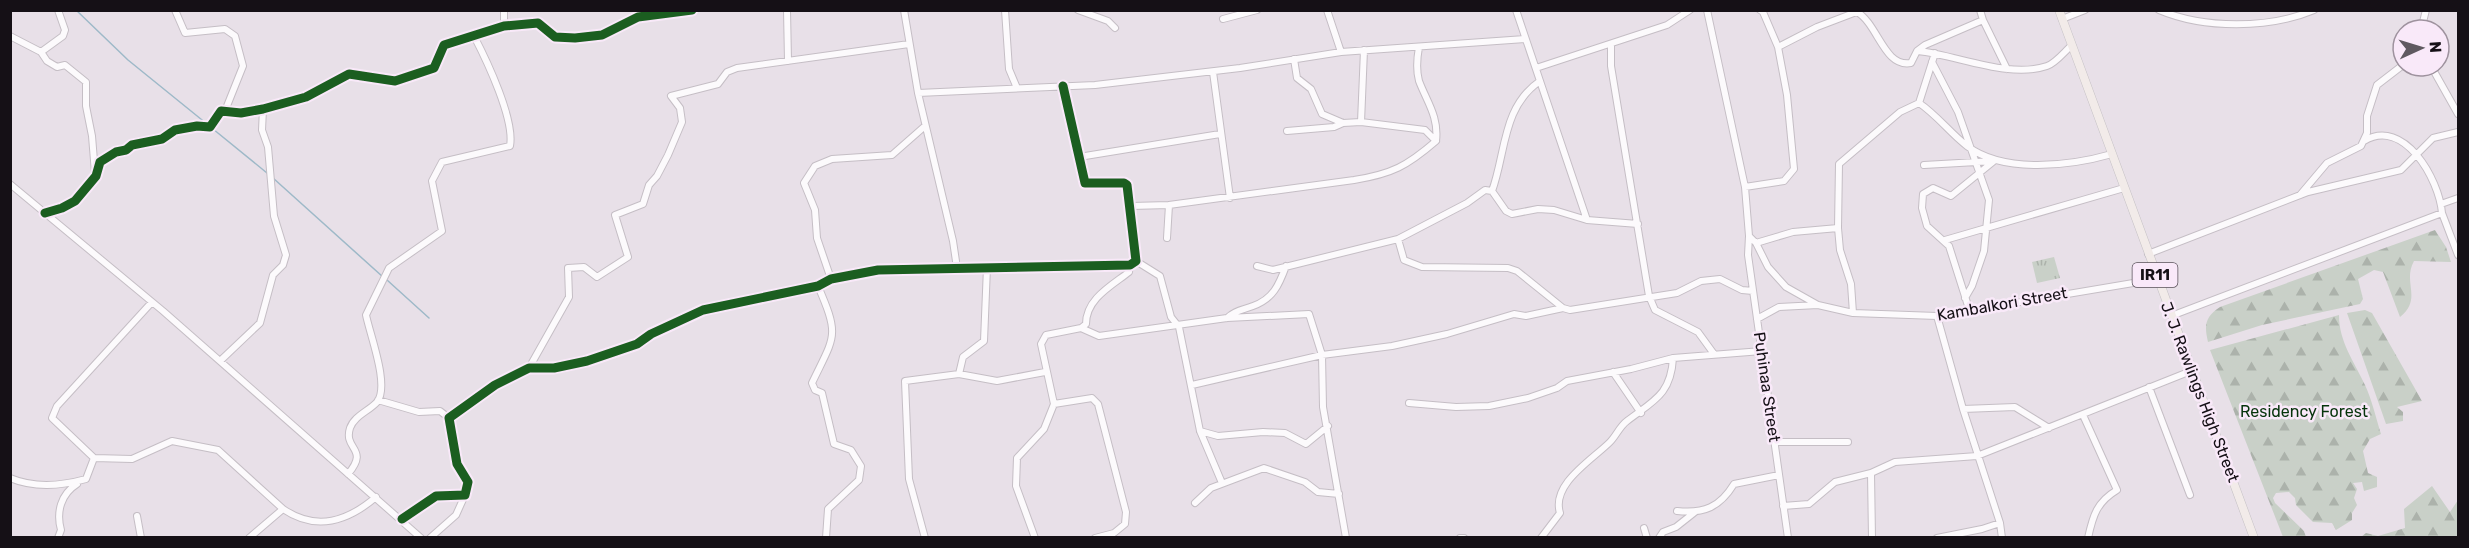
<svg xmlns="http://www.w3.org/2000/svg" width="2469" height="548" viewBox="0 0 2469 548" font-family="Rubik,sans-serif">
<defs>
<pattern id="grass-tufts" width="24" height="20" patternUnits="userSpaceOnUse" patternTransform="scale(1.5)"><rect width="24" height="20" fill="#c9d0c8"/><path d="M3 7l-1-3M5 7V3M7 7l1-3M15 17l-1-3M17 17v-4M19 17l1-3" fill="none" stroke="#acb2ab"/></pattern>
<pattern id="forest-firs" width="22" height="20" patternUnits="userSpaceOnUse" patternTransform="scale(1.5)"><rect width="22" height="20" fill="#c9d0c8"/><path d="M5 1l3.5 6h-7zM16 11l3.5 6h-7z" fill="#acb2ab"/></pattern>
</defs>
<rect width="100%" height="100%" fill="#e8e0e8"/>
<path fill="url(#grass-tufts)" d="M2054,257l6,21 -23,5 -5,-21z"/>
<path fill="url(#forest-firs)" d="M2435,230l11,17 5,15 -37,-1c-12,22 9,37 -14,56l-17,-45 -9,-2 -16,9 5,20 -3,5 -98,21 -54,17c-4,-17 -3,-25 12,-35z
M2365,310l7,3 50,88 -25,6 6,5v9l-17,3 -39,-111z
M2339,315c0,27 15,46 26,70 7,15 11,33 16,49l-11,5 -7,12 5,22 9,4v10l-13,4 -2,-9 -9,1 4,6 -3,9 3,7 -5,8v7l-16,10 -4,-7 -19,-1 -17,-17 -1,-7 -6,-6 -13,1 -3,5 2,5 29,28 2,6h-23l-73,-187z
M2432,486l18,26 8,-12v37h-97l5,-4 12,3 27,-8 -1,-19z"/>
<g fill="none" stroke-linecap="round" stroke-linejoin="round">
<path stroke="#9eb9c8" stroke-width="1.5" d="M76,10l52,50 79,64
M213,129l54,44
M273,178l110,99
M387,280l42,38"/>
<defs>
<path id="minor" d="M175,10l10,23 40,-4 10,7 8,30 -18,45
M787,10l1,51
M904,10l14,83 177,-8 145,-17 101,-16 184,-13
M1005,10l4,59 8,19
M1078,10l30,11 7,7
M1327,10l14,42
M1516,10l71,210
M1707,10l38,177 4,49 7,7 12,24 18,20 32,18 35,8 84,3 220,-37
M2159,10c45,19 110,19 155,0
M1857,12c21,12 27,56 54,51l6,-12 8,-6 58,-25 -3,-10
M1223,19l34,-9
M2062,19l23,-9
M1983,20l24,49
M504,26v-16
M2421,30l5,-20
M10,36l31,16 6,9 10,6 8,-2 21,17v24l6,30 3,37
M1611,44v22l38,230 6,14 43,22 16,22
M1778,47l39,-20 42,-16
M1918,51c39,4 91,28 129,15 9,-3 17,-14 25,-21
M41,52l22,-16 2,-6 -7,-20
M1294,59l3,19 14,11 11,25 21,9 18,-1 64,8 11,11
M1932,62l26,50 31,88 -5,51 -12,35 -7,12
M2431,66l27,48
M1536,68l131,-43 23,-15
M1213,72l17,126
M918,93l35,148 4,27
M1919,103c18,12 31,30 48,43 37,28 103,20 145,8
M1361,122l3,-72
M1287,131l47,-4 9,-4
M2364,141c40,-24 75,38 78,72
M1079,157l141,-23
M1924,165l70,-4 -43,35 -18,-8 -10,6 -1,14 5,18 22,20 21,66
M10,184l153,127 258,227
M1745,187l39,-6 10,-12 -7,-74 -9,-48 -15,-35 -3,-2
M1492,191c14,-38 10,-84 48,-110
M2300,195l27,-32 34,-17 6,-13v-17l10,-31 26,-20
M2441,204l17,-6
M1131,206l38,-1
M45,213l17,-5 13,-7 21,-25 4,-14 16,-10 10,-2 6,-5 30,-6 13,-9 22,-4 13,1 11,-16 20,2 22,-4 43,-12 43,-23 46,7 39,-13 10,-23 60,-19 34,-3 17,14 20,1 27,-3 36,-18 54,-7
M1749,236l-1,19 40,283
M1167,238l2,-33 185,-25c38,-6 53,-14 82,-39 3,-24 -9,-39 -17,-60 -3,-11 -2,-23 0,-34
M1398,239l6,21 18,7 86,1 9,3 46,37
M1945,240l179,-52
M1756,243l37,-11 45,-4
M2148,254l160,-62 93,-22 32,-32 25,-6
M1136,261l24,15 11,41 8,10 21,104 22,52
M1257,266l16,4 125,-31 69,-36 18,-13 7,1 14,20 6,3 26,-5 16,1 33,10 51,4
M831,279l-14,-41 -2,-28 -11,-27 11,-17 17,-7 60,-4 33,-29
M818,286c22,51 17,49 -6,97l3,7 7,3 12,51 17,6 10,16 -2,14 -31,29 -2,29
M1853,313l-2,-29 -11,-34 -2,-22 1,-64 61,-52 19,-9 16,-50
M1937,316l26,93 37,114 2,15
M2171,316l271,-103 16,42
M1227,318c8,-8 16,-8 26,-12 20,-7 26,-21 33,-40
M1757,319l22,-12 39,-2
M1081,328l18,8 128,-18 82,-4 13,41 1,52 23,131
M220,361l40,-38 13,-48 10,-10 3,-10 -12,-39 -6,-69 -6,-17 1,-21
M529,368l40,-71 -1,-29 16,-1 13,10 31,-20 -13,-42 28,-11 6,-19 8,-9 11,-21 14,-33 -2,-14 -9,-12 47,-12 9,-12 10,-4 172,-24
M1613,372l28,41
M959,374l4,-17 21,-16 3,-74
M1192,385l130,-30 70,-9 55,-12 67,-20 12,2 37,-8 7,2 107,-17 24,-12 19,-2 22,11 11,1
M2149,387l41,108
M378,400l41,12 21,-1 9,7
M1409,403l47,4 33,-1 39,-8 29,-10 10,-7 64,-12 42,-11 89,-7
M1054,404l38,-6 6,6 28,108 -1,12 -11,9 -19,5
M1963,409l52,-2 34,21
M2083,415l34,75c-20,12 -24,25 -29,48
M1200,431l18,5 45,-4 22,1 21,11 22,-18
M1775,442h73
M94,458l-42,-40 5,-12 95,-104
M1871,473l1,65
M348,474c22,-26 -5,-24 2,-46 4,-12 19,-17 27,-26 13,-16 -7,-67 -11,-87l23,-47 53,-37 -10,-50 10,-19 68,-16c5,-26 -23,-85 -36,-110
M10,478c24,10 51,8 76,1l8,-21 38,1 40,-18 46,9 65,59
M1195,503l16,-15 53,-20 41,14 13,10 21,2
M1783,506l26,-2 26,-22 36,-9 24,-11 82,-6 214,-85
M1677,511c27,3 43,-4 57,-27l45,-9
M137,516l4,22
M402,519l34,-23 29,-1 3,-13 -11,-18 -8,-46 46,-33 34,-17h25l33,-7 50,-17 14,-10 52,-24 115,-24 13,-7 47,-9 252,-5 6,-4 -9,-76 -3,-2h-39l-22,-97
M1644,528l3,10
M58,538l3,-8c-5,-18 0,-36 16,-46
M249,538l34,-29c34,23 65,12 93,-12
M430,538l26,-23 9,-20
M925,538l-16,-59 -4,-98 54,-7 38,7 48,-9
M1035,538l-19,-52 1,-28 27,-29 10,-25 -13,-60 5,-9 35,-7 5,-4c0,-25 25,-38 43,-52l1,-7
M1460,538h4
M1541,538l19,-25c-9,-29 32,-53 50,-71 6,-6 10,-16 17,-21 26,-20 44,-26 46,-63
M1659,538l4,-6 13,-5 19,-15
M1937,538l45,-9 18,-6"/>
<path id="major" d="M2059,10l195,528"/>
</defs>
<use href="#minor" stroke="#c5bec5" stroke-width="8"/>
<use href="#major" stroke="#c4c0c4" stroke-width="9"/>
<use href="#minor" stroke="#fcfafc" stroke-width="6"/>
<use href="#major" stroke="#f2ebe9" stroke-width="8"/>
<defs>
<path id="cycleway" d="M45,213l17,-5 13,-7 21,-25 4,-14 16,-10 10,-2 6,-5 30,-6 13,-9 22,-4 13,1 11,-16 20,2 22,-4 43,-12 43,-23 46,7 39,-13 10,-23 60,-19 34,-3 17,14 20,1 27,-3 36,-18 54,-7
M402,519l34,-23 29,-1 3,-13 -11,-18 -8,-46 46,-33 34,-17h25l33,-7 50,-17 14,-10 52,-24 115,-24 13,-7 47,-9 252,-5 6,-4 -9,-76 -3,-2h-39l-22,-97"/>
</defs>
<use href="#cycleway" stroke="#f9e9f9" stroke-width="13"/>
<use href="#cycleway" stroke="#1b5e20" stroke-width="9"/>
</g>
<g text-anchor="middle" dominant-baseline="central" stroke-width="5" stroke-linejoin="round" paint-order="stroke">
<rect fill="#f9e9f9" stroke="#59515a" stroke-width="1.5" x="2132.5" y="263" width="45" height="24" rx="4.5"/>
<g font-size="15" font-weight="bold" fill="#151016">
<text x="2155" y="275">IR11</text>
</g>
<g font-size="16" fill="#151016" stroke="#f9e9f9">
<text transform="translate(2002 304) rotate(-10)">Kambalkori Street</text>
<text transform="translate(1767 387) rotate(82)">Puhinaa Street</text>
<text transform="translate(2200 392) rotate(69)">J. J. Rawlings High Street</text>
</g>
<g font-size="16" fill="#06340b" stroke="#f9e9f9">
<text x="2304" y="411">Residency Forest</text>
</g>
</g>
<rect width="2469" height="548" fill="none" stroke="#151016" stroke-width="24"/>
<g transform="translate(2421 48) rotate(86)"><circle r="28" fill="#f9e9f9" stroke="#9e929e" stroke-width="1.5"/>
<path d="M0-4.5L10 22L0 15L-10 22Z" fill="#5f5960"/>
<text y="-9" font-size="16" font-weight="bold" text-anchor="middle" fill="#151016">N</text>
</g>
</svg>
